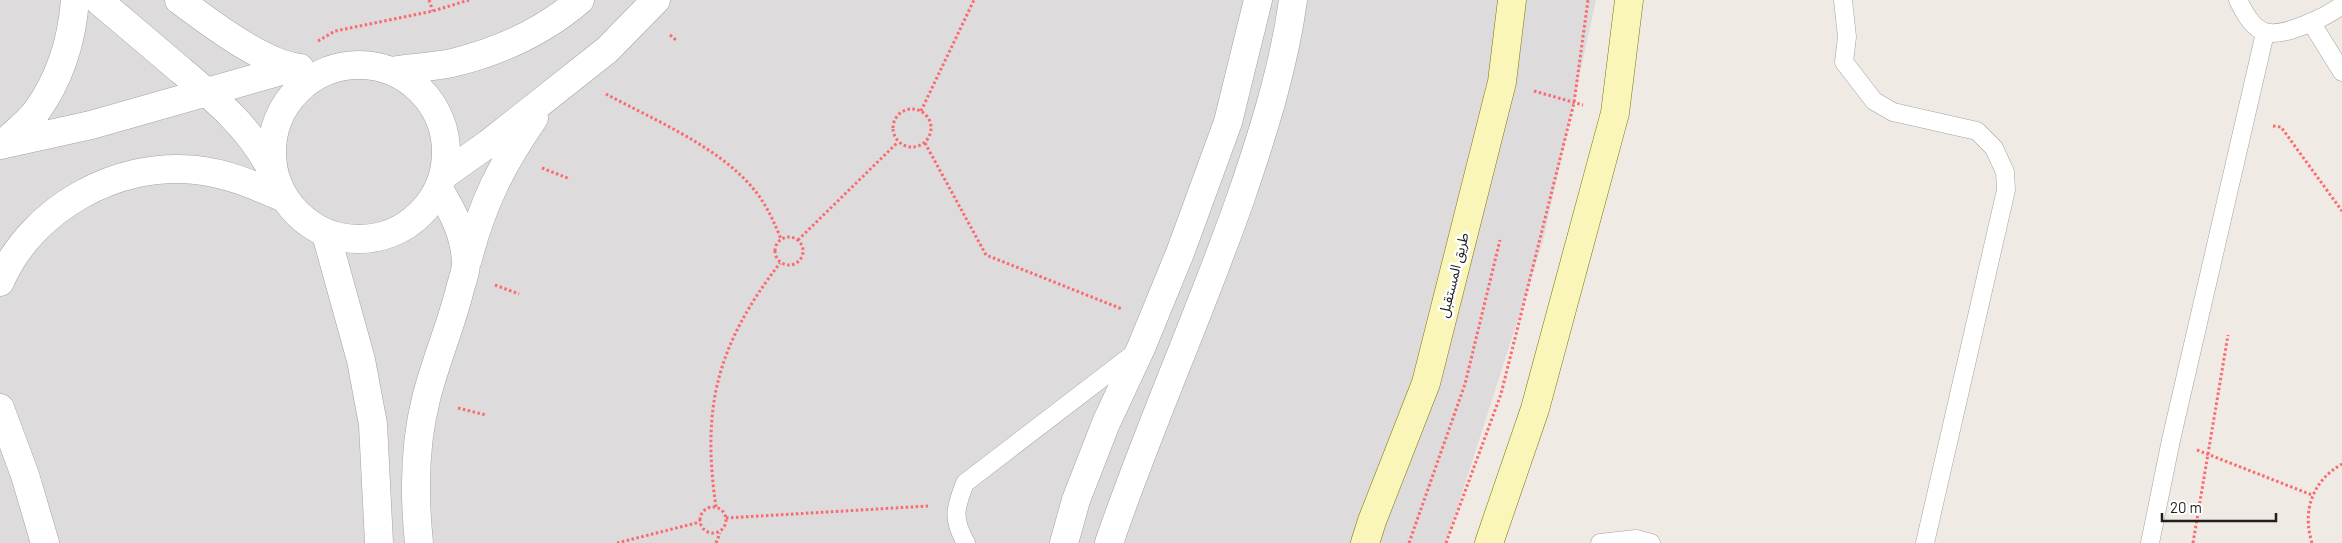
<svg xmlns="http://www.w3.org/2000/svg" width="2342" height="543" viewBox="0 0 2342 543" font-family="Barlow,'Noto Sans Arabic',sans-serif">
<rect width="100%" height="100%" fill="#f0eae5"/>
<path fill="#dddbdc" d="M0,0h1596l-53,241 -97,302h-1446z"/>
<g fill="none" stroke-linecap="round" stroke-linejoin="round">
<defs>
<path id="service" d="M1843,0l4,37 -3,25 30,39 19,11 84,19 17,17 11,24 1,18 -81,353
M2238,0c6,12 14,28 27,32 18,6 63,-16 77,-27
M2311,22l31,50
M966,543c-14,-24 -11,-35 -1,-60l171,-131
M1600,543l36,-4 15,4
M2150,543l21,-103 94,-407"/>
<path id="minor" d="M98,0c26,22 53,45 79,67 37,31 73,60 95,104
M179,0c30,22 84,64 121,68
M272 152a87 87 0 1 1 174 0a87 87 0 1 1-174 0Z
M391,71c20,-3 42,-4 61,-8 46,-11 92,-32 128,-63
M3,144c10,-10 24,-20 33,-32 24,-33 36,-72 39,-112
M0,145l91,-20 204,-58
M444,175l44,-31 119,-94 49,-50
M326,234l35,126 12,64 6,119
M468,259c14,-55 34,-95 66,-141
M0,282c31,-73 117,-121 196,-112 31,3 60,16 88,28
M0,408l25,67 20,68
M419,543c-5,-48 -5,-97 7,-144 9,-37 25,-73 34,-110 2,-8 6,-17 6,-26 -1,-28 -13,-51 -27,-74
M1064,543l12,-43 30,-77 35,-75 39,-95 48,-131 30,-122
M1109,543c40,-117 91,-229 132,-346 22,-64 43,-130 52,-197"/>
<path id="secondary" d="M1365,543l7,-22 54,-138 76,-301 10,-82
M1489,543l46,-134 80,-296 14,-113"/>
</defs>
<use href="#service" stroke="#a3a3a3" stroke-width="19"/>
<use href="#minor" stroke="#a3a3a3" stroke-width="29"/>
<use href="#secondary" stroke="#787503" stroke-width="29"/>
<path stroke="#fc696e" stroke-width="3" stroke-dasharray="2.5 2.5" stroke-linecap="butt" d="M429,0l4,11
M670,35l6,5
M318,41l17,-10 98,-20 36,-11
M1534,91l49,14
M606,94c48,26 116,54 150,98 11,14 18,30 25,47
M893 128a19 19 0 1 1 38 0a19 19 0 1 1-38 0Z
M921,111l53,-111
M2273,126l8,1 61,84
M925,143l61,112 136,54
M542,168l28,11
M775 251a14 14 0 1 1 28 0a14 14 0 1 1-28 0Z
M798,240l100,-98
M495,285l24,9
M458,408l28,7
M2197,450l115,45
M700 520a13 13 0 1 1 26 0a13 13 0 1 1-26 0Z
M716,507c-15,-102 2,-163 64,-244
M726,518l202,-12
M617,543l83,-21
M716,543l4,-10
M1409,543l56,-159 35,-144
M1446,543l55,-149 73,-291 14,-103
M2193,543l35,-208
M2312,543c-10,-32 0,-62 30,-79"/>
<use href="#service" stroke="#fff" stroke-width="18"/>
<use href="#minor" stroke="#fff" stroke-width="28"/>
<use href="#secondary" stroke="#faf5b8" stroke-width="28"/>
</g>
<g text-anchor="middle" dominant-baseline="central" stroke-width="5" stroke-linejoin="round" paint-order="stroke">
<g font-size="14" fill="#1f1f1f" stroke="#fff">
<text transform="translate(1453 275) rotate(-76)">طريق المستقبل</text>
</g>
</g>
<path d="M2162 513v8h114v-8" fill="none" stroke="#1f1f1f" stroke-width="2.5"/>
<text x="2170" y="513" font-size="15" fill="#1f1f1f" stroke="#ffffff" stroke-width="4" paint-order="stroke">20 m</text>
</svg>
